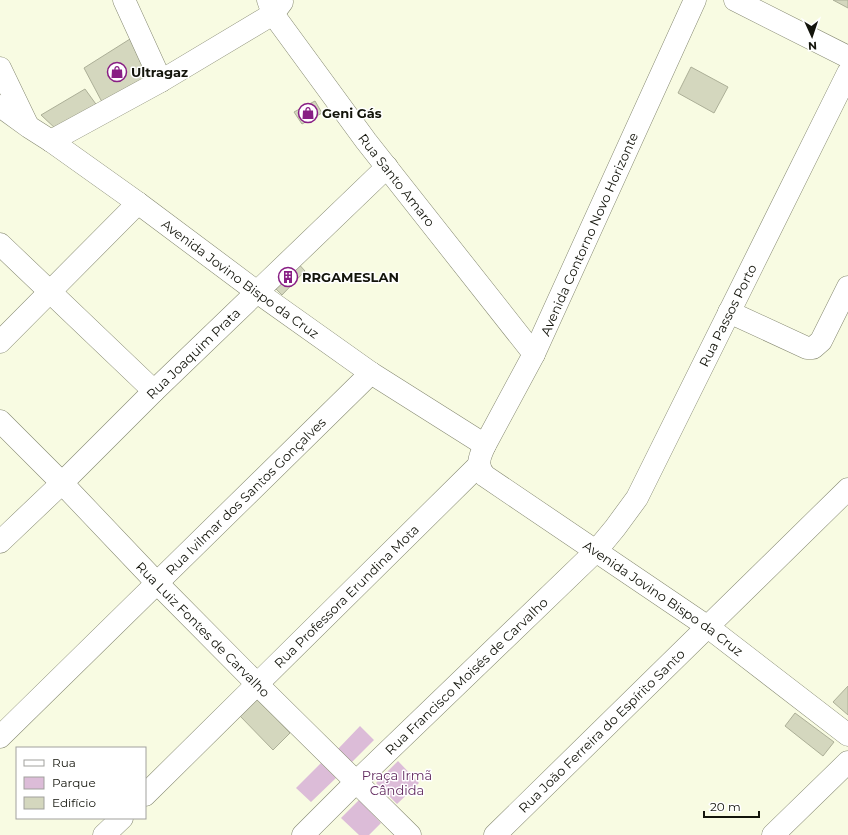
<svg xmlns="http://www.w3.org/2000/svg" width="848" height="835" viewBox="0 0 848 835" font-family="Montserrat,sans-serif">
<rect width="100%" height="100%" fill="#f8fbe2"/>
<path fill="#dcbcd8" d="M360,726l14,14 -22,22 -14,-13z
M398,761l21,22 -22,21 -21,-21z
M321,763l15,15 -25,24 -15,-14z
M359,800l22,23 -12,12h-10l-18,-17z"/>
<path fill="#d4d7be" stroke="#acaf97" d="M833,0h15v8z
M130,39l19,37 -47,26 -18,-34z
M691,67l37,20 -14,26 -36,-20z
M85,89l13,18 -41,23 -16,-15z
M315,101l7,12 -20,11 -8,-12z
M295,260l10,11 -23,24 -11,-11z
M848,686v29l-15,-13z
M257,698l33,35 -17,17 -33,-34z
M795,713l39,29 -11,14 -38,-30z"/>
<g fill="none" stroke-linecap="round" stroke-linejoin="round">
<defs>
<g id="minor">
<path d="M124,0l37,81"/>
<path id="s1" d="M268,0l5,14 93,127 168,213"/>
<path d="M735,0l113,57"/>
<path d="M0,68l27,56"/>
<path id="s2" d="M0,106l29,21 22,14 87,62 119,89 114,81 114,72"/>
<path d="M51,141l110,-60 112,-67 9,-12"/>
<path d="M0,244l154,147"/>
<path d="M729,312l78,36h6l8,-7 27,-54"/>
<path d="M0,342l138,-139"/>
<path id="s3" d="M0,421l62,62 95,100 101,102 152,150"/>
<path id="s4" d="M0,542l62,-59 92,-92 233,-224"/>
<path id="s5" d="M0,737l371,-364"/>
<path id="s6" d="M145,795l334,-330"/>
<path d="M104,835l18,-17"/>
<path id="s7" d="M303,835l53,-53 240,-231 19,-23 22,-30 211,-425"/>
<path id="s8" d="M495,835l353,-346"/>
<path d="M773,835l75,-73"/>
</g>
<g id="major">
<path id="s9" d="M695,0l-161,354 -49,91c-5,11 -10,20 0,31l223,151 140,108"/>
</g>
</defs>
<use href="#minor" stroke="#858871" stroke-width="23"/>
<use href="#major" stroke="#858871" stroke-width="23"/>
<use href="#minor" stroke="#fff" stroke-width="22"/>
<use href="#major" stroke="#fff" stroke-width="22"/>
</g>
<defs>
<symbol id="shop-ring" viewBox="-11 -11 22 22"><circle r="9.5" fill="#fff" stroke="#881e84" stroke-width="1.5"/><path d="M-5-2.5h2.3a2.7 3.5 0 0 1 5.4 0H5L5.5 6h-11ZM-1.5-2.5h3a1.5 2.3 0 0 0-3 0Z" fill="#881e84"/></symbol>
<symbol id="building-ring" viewBox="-11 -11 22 22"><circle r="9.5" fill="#fff" stroke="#881e84" stroke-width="1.5"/><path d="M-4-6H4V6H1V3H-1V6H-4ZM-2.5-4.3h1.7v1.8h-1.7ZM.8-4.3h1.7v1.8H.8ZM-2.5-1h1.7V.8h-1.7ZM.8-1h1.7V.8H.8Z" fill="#881e84"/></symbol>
</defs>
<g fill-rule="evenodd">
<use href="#shop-ring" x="106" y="61" width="22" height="22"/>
<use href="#shop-ring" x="297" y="102" width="22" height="22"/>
<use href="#building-ring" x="277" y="266" width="22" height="22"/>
</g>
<g text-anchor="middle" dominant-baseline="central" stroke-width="3" stroke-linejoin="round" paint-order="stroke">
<g font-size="13" font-weight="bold" fill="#13140b" stroke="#fff" text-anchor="start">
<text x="131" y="72">Ultragaz</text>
<text x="322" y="113">Geni Gás</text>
<text x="302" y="277">RRGAMESLAN</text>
</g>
<g font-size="13" fill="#13140b" stroke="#fff">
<text stroke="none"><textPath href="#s1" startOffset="222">Rua Santo Amaro</textPath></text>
<text transform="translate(589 234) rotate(-66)">Avenida Contorno Novo Horizonte</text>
<text stroke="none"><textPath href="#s2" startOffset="296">Avenida Jovino Bispo da Cruz</textPath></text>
<text stroke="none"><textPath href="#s7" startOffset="679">Rua Passos Porto</textPath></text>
<text stroke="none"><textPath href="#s4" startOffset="270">Rua Joaquim Prata</textPath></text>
<text stroke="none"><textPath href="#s5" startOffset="344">Rua Ivilmar dos Santos Gonçalves</textPath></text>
<text stroke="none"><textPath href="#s6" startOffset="283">Rua Professora Erundina Mota</textPath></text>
<text stroke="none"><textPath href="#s9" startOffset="742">Avenida Jovino Bispo da Cruz</textPath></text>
<text stroke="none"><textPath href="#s3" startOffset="291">Rua Luiz Fontes de Carvalho</textPath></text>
<text stroke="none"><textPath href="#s7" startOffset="228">Rua Francisco Moisés de Carvalho</textPath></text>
<text stroke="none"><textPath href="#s8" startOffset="149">Rua João Ferreira do Espírito Santo</textPath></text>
</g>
<g font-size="13" fill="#632c60" stroke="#fff">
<text x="397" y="775">Praça Irmã<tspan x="397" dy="15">Cândida</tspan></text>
</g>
</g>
<rect x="16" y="747" width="130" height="72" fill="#ffffff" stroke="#a1a19d"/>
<rect x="24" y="760" width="20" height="6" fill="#ffffff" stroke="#a1a19d"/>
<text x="52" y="767" font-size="12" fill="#13140b">Rua</text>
<rect x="24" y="777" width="20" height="12" fill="#dcbcd8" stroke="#a1a19d"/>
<text x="52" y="787" font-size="12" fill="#13140b">Parque</text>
<rect x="24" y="797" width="20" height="12" fill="#d4d7be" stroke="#a1a19d"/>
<text x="52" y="807" font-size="12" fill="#13140b">Edifício</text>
<g transform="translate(812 36) rotate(177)" stroke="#ffffff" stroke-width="3" paint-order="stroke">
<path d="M0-3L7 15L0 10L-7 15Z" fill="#13140b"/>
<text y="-6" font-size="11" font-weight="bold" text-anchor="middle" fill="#13140b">N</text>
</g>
<path d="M704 811v6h55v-6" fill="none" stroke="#13140b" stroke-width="2"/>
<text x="710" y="811" font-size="12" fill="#13140b" stroke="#ffffff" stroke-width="3" paint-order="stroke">20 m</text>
</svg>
